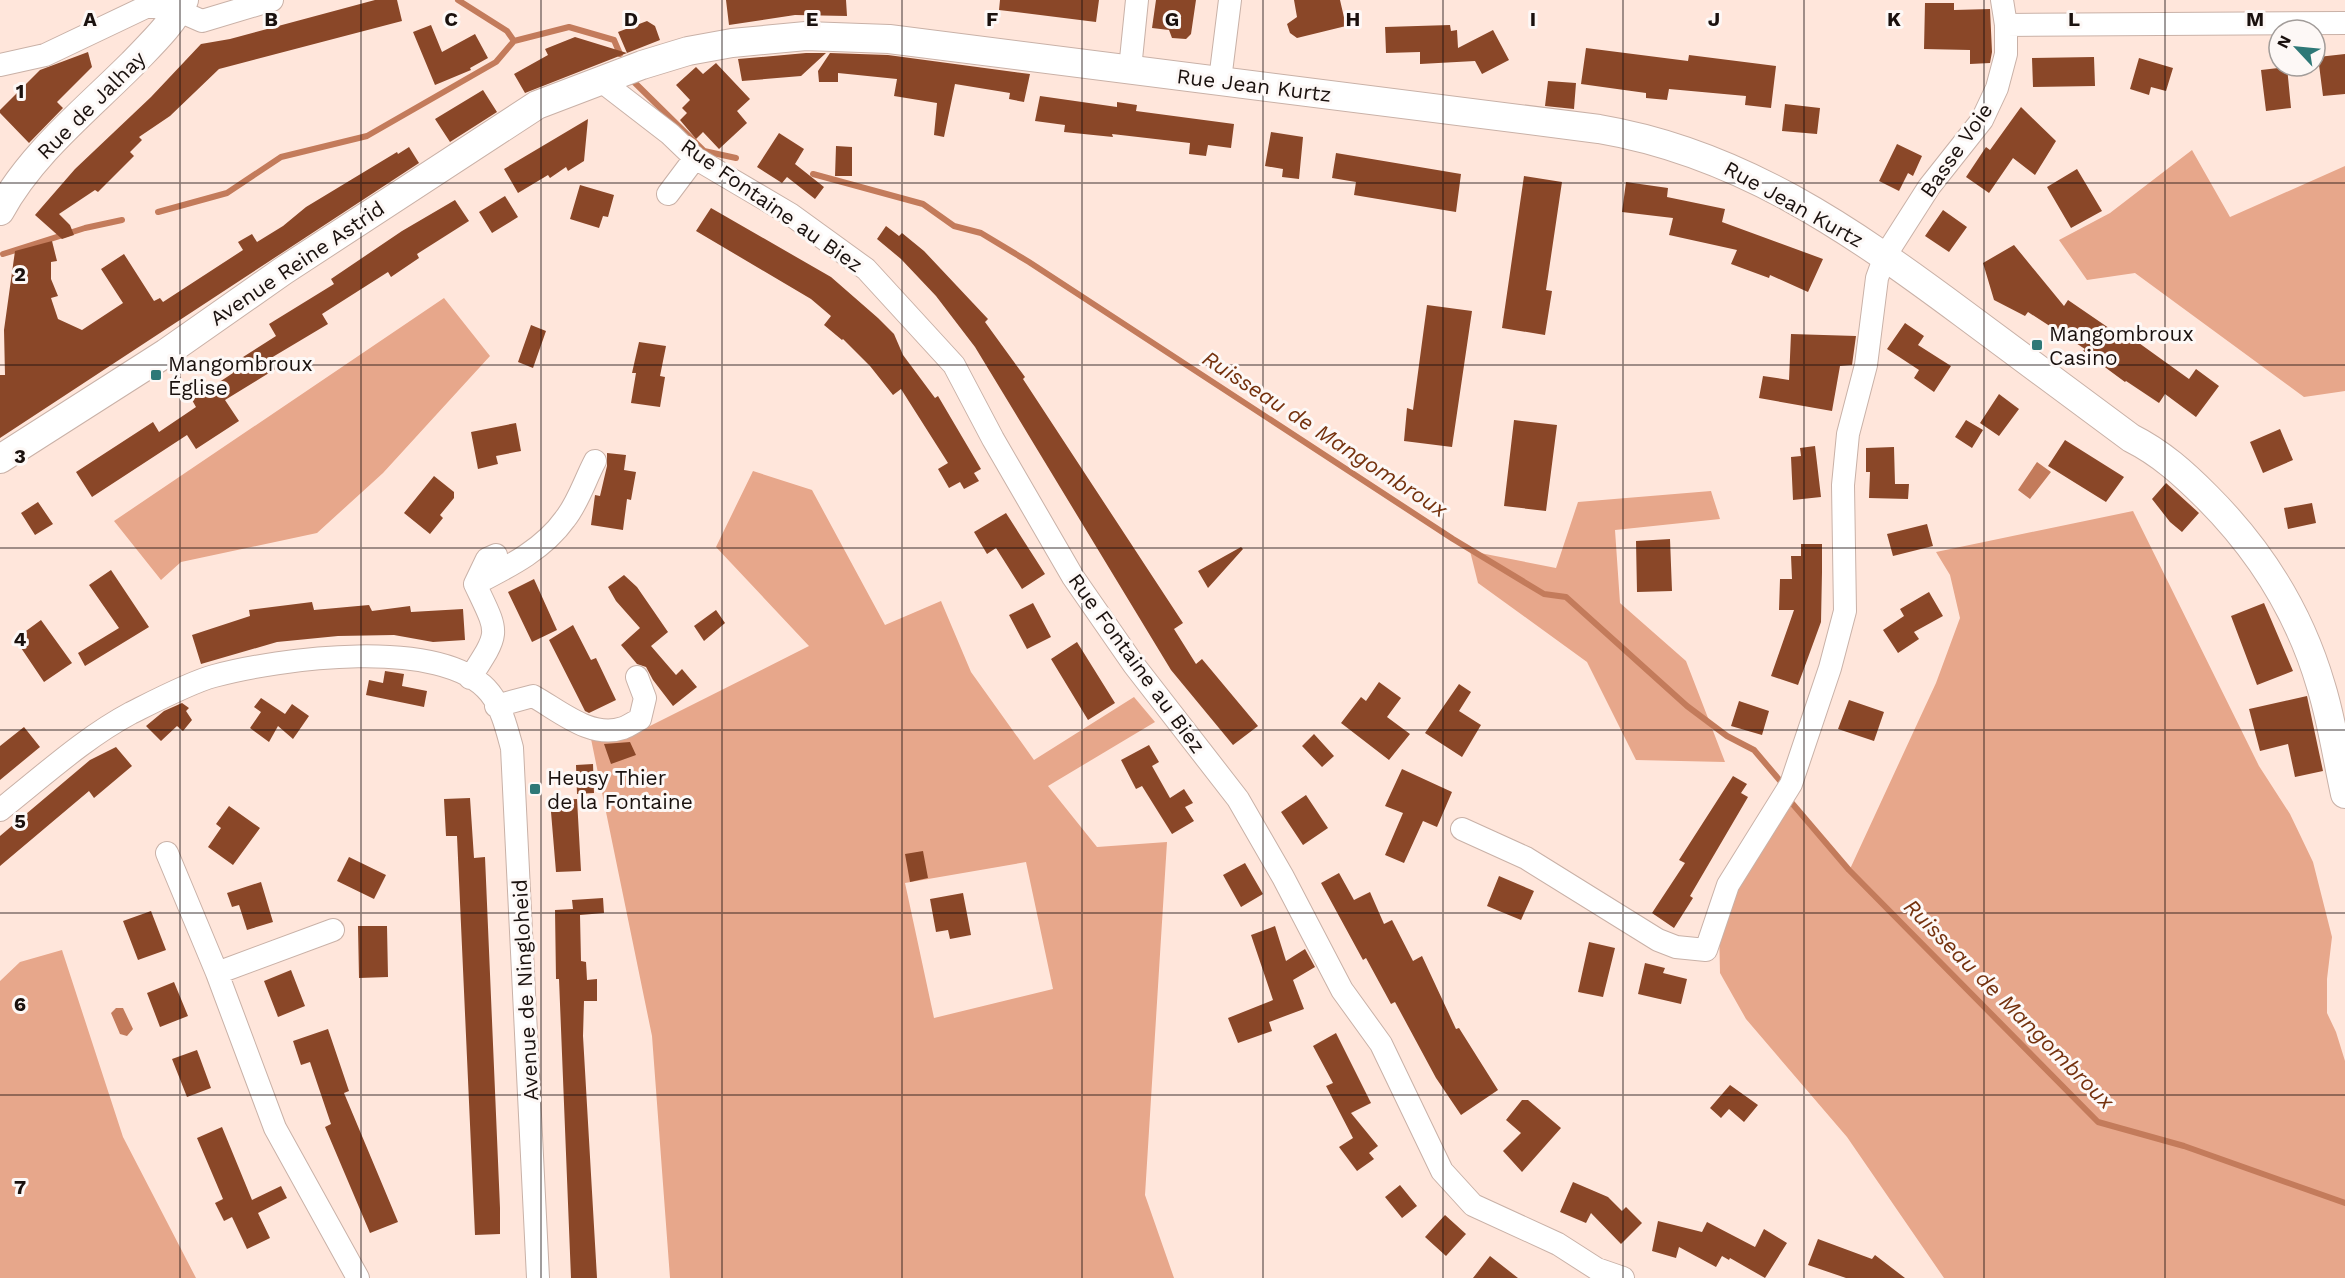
<svg xmlns="http://www.w3.org/2000/svg" width="2345" height="1278" viewBox="0 0 2345 1278" font-family="'Work Sans',sans-serif">
<rect width="100%" height="100%" fill="#ffe6db"/>
<path fill="#e7a78b" fill-rule="evenodd" d="M2192,150l38,67 115,-51v225l-41,6 -169,-124 -48,7 -28,-40 51,-27z
M444,298l46,58 -107,117 -66,60 -136,29 -20,18 -47,-59z
M753,471l59,19 73,135 56,-24 30,71 63,88 100,-63 21,25 -107,64 49,61 70,-5 -22,353 29,83h-504l-18,-242 -62,-302h44l175,-88 -93,-99zM1026,862l27,127 -119,29 -29,-135z
M1711,491l9,28 -105,11 5,73 66,58 39,101 -89,-2 -49,-98 -109,-79 -8,-32 86,17 22,-66z
M2133,511l126,255 31,48 23,48 19,75 -5,42v34l9,19 9,29v217h-401l-97,-141 -101,-118 -26,-46 -1,-45 28,-59 44,-67 59,67 86,-186 24,-65 -10,-43 -14,-23z
M62,950l61,187 73,141h-196v-297l20,-19z"/>
<path fill="#c37b5b" d="M2037,462l14,10 -21,27 -12,-9z
M116,1008h7l10,21 -6,7 -7,-2 -9,-21z"/>
<g fill="none" stroke-linecap="round" stroke-linejoin="round">
<path stroke="#c37b5b" stroke-width="6" d="M458,0l49,31 7,10
M632,80l72,71 32,7
M813,174l110,30 31,22 27,7 48,29 424,277 91,55 22,3 121,109 40,30 27,14 28,33
M158,212l69,-19 54,-36 86,-21 129,-74 18,-21 55,-14 45,13 6,14
M3,254l82,-26 37,-8
M1791,802l58,68 249,252 86,24 161,57"/>
</g>
<path fill="#8a4728" d="M375,0h22l5,21 -183,48 -49,47 -31,21 3,3 -12,12 4,4 -36,36 -3,-2 -36,24 11,11 4,10 -12,4 -27,-24 40,-46 76,-72 50,-53 29,-5z
M726,0h120l1,16 -52,-1 -66,10z
M1000,0h99l-3,22 -97,-12z
M1156,0h40l-5,34 -5,5 -14,-1 -3,-8 -17,-2z
M1294,0h46l6,26 -49,12 -7,-5 -3,-9 10,-7z
M1925,3h29v7l36,-1 2,43 -2,11 -20,1v-14l-46,-1z
M647,21l8,5 5,14 -33,13 -9,-21z
M431,25l11,27 33,-18 13,24 -18,10 1,2 -36,15 -22,-53z
M1450,25l1,6 6,-1 1,18 35,-18 16,30 -27,14 -7,-13 -55,3v-12l-34,1 -1,-26z
M575,37l52,16 -102,40 -11,-19 34,-19 -3,-6z
M1586,48l102,13 1,-6 87,11 -5,42 -26,-3 1,-9 -77,-7 -2,11 -21,-2v-5l-65,-9z
M88,52l4,15 -35,35 6,6 -34,35 -29,-30v-3l40,-40z
M806,53h20l-25,23 -59,5 -4,-22z
M830,53l58,2 142,19 -6,28 -15,-3 1,-6 -55,-9 -11,53 -10,-2 3,-32 -43,-7 3,-17 -59,-6v9h-19l-1,-11z
M2345,54v40l-22,2 -5,-39z
M2094,57l1,29 -62,1 -1,-29z
M2139,58l34,10 -7,23 -15,-4 -2,8 -19,-6z
M716,63l34,36 -13,12 10,12 -28,26 -16,-17 -7,7 -16,-19 7,-7 -5,-5 8,-8 -14,-15 20,-18 7,7z
M2287,67l4,41 -25,3 -5,-41z
M1548,81l28,2 -2,26 -29,-3z
M483,90l14,22 -47,30 -15,-23z
M1040,96l77,11v-5l20,3 -1,6 98,13 -3,24 -23,-3 -2,11 -17,-2 1,-11 -78,-9 1,3 -49,-5 1,-7 -30,-4z
M1785,104l35,4 -3,26 -35,-3z
M2021,107l35,34 -21,34 -22,-17 -24,35 -23,-16 20,-30 4,3z
M588,119l-4,42 -16,10 -2,-4 -16,11 -2,-3 -30,18 -14,-24z
M1271,132l32,5 -4,42 -17,-2 1,-8 -18,-3z
M779,133l25,16 -9,15 29,23 -9,12 -28,-22 -5,6 -25,-16z
M1897,144l25,12 -9,20 -5,-3 -9,18 -20,-10z
M836,146l16,1v29h-17z
M409,147l10,16 -419,275v-63h5l-1,-45 11,-79 37,-10 5,20 -6,1v17l7,17 -7,2 7,21 24,11 41,-27 -22,-34 23,-15 30,47 6,-3 3,4 80,-52 -5,-8 14,-8 5,8 26,-16 23,-19 91,-55 1,2z
M1336,153l125,21 -5,38 -102,-17 2,-13 -24,-4z
M2077,169l25,42 -31,17 -24,-41z
M1524,176l38,6 -16,108 6,1 -7,44 -43,-7z
M1626,182l42,6 -1,9 58,12 -3,13 101,37 -15,33 -38,-17 -1,3 -38,-14 6,-14 -68,-15 4,-17 -51,-6z
M580,185l34,10 -6,22 -5,-1 -4,12 -29,-9z
M505,196l13,21 -26,16 -13,-21z
M455,200l14,21 -52,33 2,4 -28,19 -3,-5 -66,42 6,10 -57,34 6,10 -52,32 14,21 -43,28 -9,-14 -95,62 -16,-25 77,-50 6,10 37,-25 -4,-7 41,-27 -4,-7 47,-30 -7,-12 65,-40 -3,-5 71,-48z
M711,208l120,69 47,41 16,16 9,21 32,43 3,-2 43,73 -7,4 5,8 -15,8 -4,-7 -11,6 -11,-19 10,-6 -47,-74 -8,6 -23,-29 -27,-27 -1,1 -18,-15 7,-9 -20,-17 -115,-68z
M1943,210l24,17 -18,25 -24,-16z
M886,226l13,10 3,-3 22,18 64,68 -3,3 40,55 -2,2 160,244 -9,6 22,35 6,-5 56,67 -25,19 -62,-75 -196,-323 -39,-51 -35,-37 -24,-20z
M2014,245l50,61 4,-6 54,37 3,-4 64,46 7,-10 23,17 -23,31 -31,-23 -6,9 -33,-22 -1,1 -42,-31 2,-2 -57,-37 -3,4 -31,-16 -11,-37z
M1427,305l45,6 -20,136 -48,-6 3,-33 6,2z
M1905,323l19,13 -6,9 33,21 -17,26 -20,-14 5,-8 -32,-21z
M531,325l15,6 -13,37 -15,-6z
M1791,334l65,2 -4,29 -12,1 -8,45 -73,-13 4,-22 26,4z
M639,342l27,4 -6,30 5,1 -5,30 -29,-4 5,-30h-4z
M1999,394l20,15 -20,27 -19,-13z
M1514,420l43,5 -11,86 -42,-5z
M1966,420l17,10 -11,18 -17,-11z
M516,423l5,28 -25,5 2,8 -20,5 -7,-37z
M2280,429l13,31 -30,13 -13,-31z
M2065,440l59,37 -18,25 -58,-36z
M1815,446l6,51 -28,3 -2,-43 10,-1 -1,-8z
M1894,447l1,37h14l-1,15 -39,-1 1,-26h-4v-24z
M607,453l19,2 -2,15 12,2 -5,28 -4,-1 -4,31 -32,-5 4,-30 5,1 7,-30z
M434,476l20,16v6l-14,17 3,3 -13,16 -26,-21z
M2166,483l33,30 -17,19 -12,-10 -18,-23z
M38,502l15,22 -18,11 -14,-22z
M2312,503l4,20 -28,6 -4,-21z
M1006,513l39,61 -23,15 -26,-41 -9,6 -13,-22z
M1927,524l6,22 -40,10 -6,-22z
M1670,539l2,52 -35,1 -1,-51z
M1801,544h21v28l-1,50 -23,63 -27,-9 23,-66h-15l1,-31h12l-1,-23h10z
M1241,547l2,2 -35,39 -10,-17z
M111,570l38,57 -64,39 -7,-13 41,-25 -30,-43z
M624,575l13,12 31,45 -17,14 25,29 6,-6 15,18 -24,19 -20,-26 -7,-13 -9,-3 -16,-19 19,-17 -24,-27 -8,-14z
M534,579l23,51 -25,12 -24,-50z
M1929,592l14,24 -29,16 5,7 -21,14 -15,-23 21,-14 -4,-7z
M312,602l2,8 55,-5 3,6 38,-5 1,6 52,-3 2,31 -32,2 -39,-7 -56,1 -61,6 -76,22 -9,-29 58,-19 -1,-6z
M1033,603l18,34 -24,12 -18,-34z
M2264,603l29,68 -36,14 -26,-69z
M716,610l9,13 -21,18 -10,-15z
M41,620l31,43 -28,19 -29,-43z
M573,625l18,35 5,-2 20,42 -27,13 -4,-2 -36,-71z
M1077,642l38,61 -27,17 -37,-61z
M385,671l19,3 -2,12 25,5 -3,16 -58,-12 3,-15 14,3z
M1379,682l22,16 -14,19 23,17 -21,26 -48,-37 20,-26 5,4z
M1459,684l12,8 -12,19 22,14 -19,32 -37,-24z
M2307,696l16,75 -28,6 -7,-33 -28,7 -11,-42z
M261,698l24,16 7,-10 17,12 -16,23 -15,-13 -9,16 -19,-14 11,-16 -7,-5z
M1849,700l35,12 -10,29 -36,-12z
M1739,701l30,10 -7,24 -31,-9z
M182,703l7,5 -3,3 6,9 -9,11 -6,-5 -16,15 -15,-15 18,-15z
M24,727l16,20 -40,33v-34z
M1314,734l20,22 -12,11 -20,-21z
M630,742l6,13 -25,9 -7,-20z
M1149,745l10,17 -7,4 18,32 14,-9 9,14 -8,4 9,14 -22,13 -30,-48 -6,3 -15,-29z
M116,747l16,19 -38,32 -5,-7 -89,75v-30l90,-76z
M593,764l1,29 -17,1 -1,-29z
M1402,769l50,23 -15,35 -14,-6 -19,42 -19,-8 18,-42 -18,-7z
M1733,776l14,8 -6,9 7,4 -58,99 3,2 -19,30 -22,-15 33,-50 -6,-3z
M1306,795l22,33 -25,17 -22,-33z
M470,798l4,60 11,-1 15,351v26l-25,1 -18,-399h-11l-2,-37z
M577,799l4,72 -25,1 -6,-72z
M229,806l31,22 -27,37 -25,-18 13,-19 -5,-4z
M923,851l5,27 -18,4 -5,-28z
M349,857l37,18 -12,24 -37,-18z
M1245,863l18,31 -22,13 -18,-32z
M1339,873l15,27 16,-8 14,32 8,-4 21,41 9,-5 34,73 3,-1 39,62 -37,25 -25,-37 -41,-76 -4,2 -25,-46 -3,2 -42,-77z
M1499,876l35,15 -13,29 -34,-14z
M261,882l12,40 -26,8 -8,-25 -7,2 -5,-14z
M963,893l8,42 -21,4 -2,-9 -12,2 -6,-33z
M603,898l1,15 -24,2 1,46 5,1 1,18 10,-1v22h-13l-1,35 14,242h-26l-12,-299h-3l-1,-69 18,-1 -1,-9z
M151,911l15,39 -28,10 -15,-39z
M358,926h29l1,51 -29,1z
M1275,926l11,35 19,-12 10,18 -22,13 11,29 -35,13 3,9 -34,12 -10,-25 45,-18 -22,-65z
M1589,942l26,6 -12,49 -25,-5z
M1645,963l20,5 -2,5 24,6 -6,25 -43,-10z
M291,970l14,36 -27,11 -14,-36z
M174,982l14,34 -28,11 -13,-34z
M328,1029l21,62 -5,2 54,129 -28,11 -45,-106 6,-3 -21,-62 -9,3 -8,-24z
M1336,1033l35,70 -20,10 27,33 -9,7 5,6 -17,12 -18,-24 14,-9 -27,-52 7,-3 -20,-37z
M197,1050l14,38 -24,9 -15,-38z
M1730,1085l28,20 -14,17 -15,-13 -8,9 -11,-10z
M1522,1100h6l33,28 -39,44 -19,-21 18,-18 -15,-13z
M222,1127l30,73 29,-14 6,12 -29,15 12,25 -23,11 -15,-32 -8,4 -9,-18 8,-4 -26,-61z
M1573,1182l35,15 14,14 4,-4 16,16 -21,21 -30,-31 -5,10 -26,-11z
M1400,1185l17,21 -15,12 -17,-21z
M1445,1215l21,19 -20,22 -21,-19z
M1658,1221l44,11 5,-10 48,25 9,-18 23,14 -22,35 -35,-20 -1,2 -7,-4 -6,11 -37,-20 -3,11 -24,-7z
M1818,1239l54,20 3,-4 30,23h-59l-38,-13z
M1490,1256l28,22h-45z"/>
<g fill="none" stroke-linecap="round" stroke-linejoin="round">
<defs>
<path id="minor" d="M2006,25l339,-2
M0,65l45,-10 103,-49 31,5 23,10 70,-21
M1130,69l7,-69
M600,80l70,54 25,24 95,56 76,55 88,96 39,74 80,138 61,88 104,134 45,78 59,113 39,54 61,127 31,34 85,39 39,25 26,9
M1220,80l10,-80
M668,194l27,-36
M475,584c33,-17 68,-34 90,-65 13,-16 20,-39 30,-58
M470,678c31,-48 29,-43 5,-94l12,-25 9,-4
M496,706l37,-10c27,15 58,43 90,32 6,-2 11,-6 17,-9l5,-21 -8,-21
M0,810c42,-33 84,-72 131,-97 22,-11 60,-31 83,-37 62,-17 230,-41 276,17 12,15 17,37 22,55l26,530
M1462,829l64,29 132,82 18,7 30,3 22,-65 63,-101 39,-116 15,-57 -2,-126 5,-51 18,-69 11,-87 8,-22 44,-69 53,-67 15,-32 9,-34v-29l-4,-25
M167,853l50,120 58,155 83,150
M217,973l116,-43"/>
<path id="major" d="M0,211c31,-57 86,-101 132,-147 18,-19 41,-40 52,-64
M0,459l166,-106 117,-82 254,-166 105,-40 46,-14 44,-8 74,-7 83,3 710,90c142,24 252,101 365,185 56,41 111,83 167,124 30,15 53,36 76,59 53,53 93,117 114,189 11,35 16,72 24,108"/>
</defs>
<use href="#minor" stroke="#c9b1a7" stroke-width="24"/>
<use href="#major" stroke="#c9b1a7" stroke-width="30"/>
<use href="#minor" stroke="#fff" stroke-width="22"/>
<use href="#major" stroke="#fff" stroke-width="28"/>
</g>
<path fill="none" stroke="#1a110e" stroke-width="1.5" stroke-opacity="0.55" d="M180,0v1278M361,0v1278M541,0v1278M722,0v1278M902,0v1278M1082,0v1278M1263,0v1278M1443,0v1278M1623,0v1278M1804,0v1278M1984,0v1278M2165,0v1278M0,183h2345M0,365h2345M0,548h2345M0,730h2345M0,913h2345M0,1095h2345"/>
<g fill="#2e7877" stroke="#fdf8f6" stroke-width="2">
<rect x="2031" y="339" width="12" height="12" rx="3"/>
<rect x="150" y="369" width="12" height="12" rx="3"/>
<rect x="529" y="783" width="12" height="12" rx="3"/>
</g>
<g text-anchor="middle" dominant-baseline="central" stroke-width="6" stroke-linejoin="round" paint-order="stroke">
<g font-size="21" fill="#1a110e" stroke="#fdf8f6">
<text transform="translate(1254 85) rotate(7)">Rue Jean Kurtz</text>
<text transform="translate(91 105) rotate(-45)">Rue de Jalhay</text>
<text transform="translate(1956 150) rotate(-55)">Basse Voie</text>
<text transform="translate(1794 204) rotate(29)">Rue Jean Kurtz</text>
<text transform="translate(772 205) rotate(35)">Rue Fontaine au Biez</text>
<text transform="translate(297 263) rotate(-34)">Avenue Reine Astrid</text>
<text transform="translate(1137 663) rotate(54)">Rue Fontaine au Biez</text>
<text transform="translate(525 990) rotate(-93)">Avenue de Ningloheid</text>
</g>
<g font-size="21" fill="#1a110e" stroke="#fdf8f6" text-anchor="start">
<text x="2049" y="333">Mangombroux<tspan x="2049" dy="24">Casino</tspan></text>
<text x="168" y="363">Mangombroux<tspan x="168" dy="24">Église</tspan></text>
<text x="547" y="777">Heusy Thier<tspan x="547" dy="24">de la Fontaine</tspan></text>
</g>
<g font-size="22" font-style="italic" fill="#74310d" stroke="#fdf8f6">
<text transform="translate(1325 434) rotate(33)">Ruisseau de Mangombroux</text>
<text transform="translate(2009 1004) rotate(45)">Ruisseau de Mangombroux</text>
</g>
</g>
<g font-size="20" text-anchor="middle" font-weight="bold" fill="#1a110e" stroke="#fdf8f6" stroke-width="6" stroke-linejoin="round" paint-order="stroke">
<text x="90" y="26">A</text>
<text x="271" y="26">B</text>
<text x="451" y="26">C</text>
<text x="631" y="26">D</text>
<text x="812" y="26">E</text>
<text x="992" y="26">F</text>
<text x="1172" y="26">G</text>
<text x="1353" y="26">H</text>
<text x="1533" y="26">I</text>
<text x="1714" y="26">J</text>
<text x="1894" y="26">K</text>
<text x="2074" y="26">L</text>
<text x="2255" y="26">M</text>
<text x="20" y="98">1</text>
<text x="20" y="281">2</text>
<text x="20" y="463">3</text>
<text x="20" y="646">4</text>
<text x="20" y="828">5</text>
<text x="20" y="1011">6</text>
<text x="20" y="1194">7</text>
</g>
<g transform="translate(2297 48) rotate(296)"><circle r="28" fill="#fdf8f6" stroke="#a29c99" stroke-width="1.5"/>
<path d="M0-4.5L10 22L0 15L-10 22Z" fill="#2e7877"/>
<text y="-9" font-size="16" font-weight="bold" text-anchor="middle" fill="#1a110e">N</text>
</g>
</svg>
